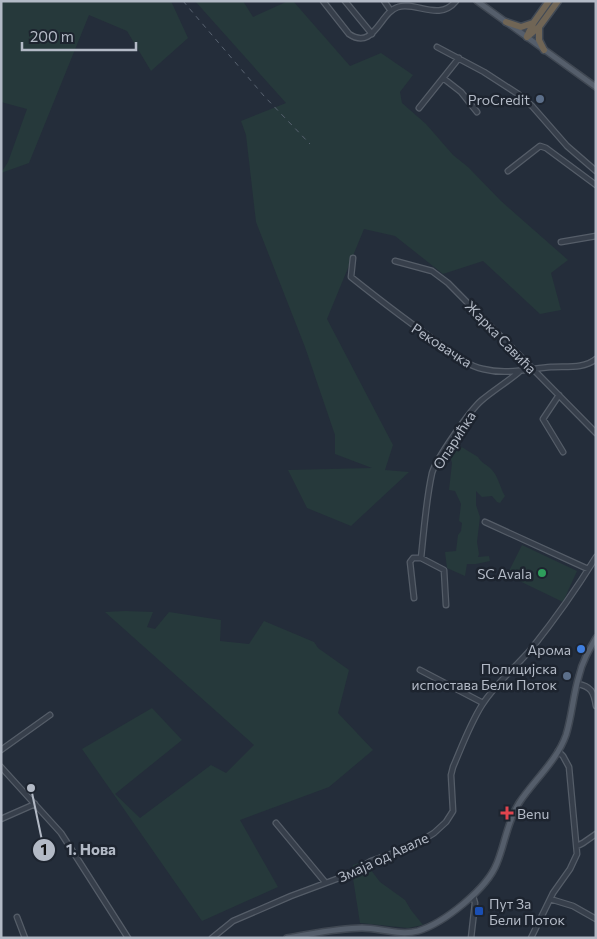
<svg xmlns="http://www.w3.org/2000/svg" width="597" height="939" viewBox="0 0 597 939" font-family="Commissioner,sans-serif">
<rect width="100%" height="100%" fill="#242d3a"/>
<path fill="#26393b" d="M1,1h170l17,37 -37,33 -24,-40 -38,-16 -60,148 -28,10 7,-11 19,-53 -26,-7z
M195,1h48l10,16 35,-16h5l57,65 31,-13 32,22 -13,17 2,11 24,21 27,31 15,12 33,34 67,59 -17,13 10,37 -21,4 -57,-53 -40,13 -48,-38 -31,-7 -37,90 66,126 -8,25 24,2 -58,54 -44,-18 -19,-38 84,-2 -37,-14v-19l-30,-88 -49,-125 -10,-87 -5,-14 45,-18z
M454,440l6,6 18,11c3,6 10,8 14,13 7,8 8,18 13,26l-5,7 -3,-1 -5,-6 -10,1 -6,-6v14l4,12 -3,25 2,12 -1,3 11,-1 1,5 -14,3h-9l-2,12 -18,-8 -2,-16 11,-1 2,-16 3,-4 1,-8 -3,-2 2,-17 -6,-13 -6,-1 3,-27 -2,-7 -5,-3z
M522,545l55,26 -14,31 -56,-27z
M125,611l28,1 -6,15 8,2 14,-17 52,8 -1,21 29,3 15,-23 50,21 4,6 31,22 -11,43 35,37 -44,37 -89,33 38,67 -76,34 -120,-172 70,-41 30,32 -67,54 25,24 71,-53 15,8 28,-28 -149,-133z
M364,861l16,21 25,18 6,10 12,15 -15,3 -48,-5 -8,-51 1,-7z"/>
<g fill="none" stroke-linecap="round" stroke-linejoin="round">
<defs>
<path id="minor" d="M323,1l26,33c25,17 31,-22 49,-27 18,-6 41,15 58,-6
M345,1l27,33
M384,1l7,10
M437,47l47,25 34,22 14,12 35,40 29,25
M443,78l18,14 16,20
M419,108l40,-50
M508,171l32,-25 6,2 50,37
M561,242l35,-6
M353,258l-2,19c30,24 60,47 92,69 12,9 25,20 40,23 23,6 45,0 68,-2 15,-1 33,2 45,-8
M395,261l37,10 16,12 148,150
M559,395l-16,24 20,33
M485,522l103,47
M421,558c3,-28 5,-58 11,-85 4,-14 38,-63 50,-73 12,-10 25,-18 37,-28
M414,598l-4,-36 3,-4h8l23,12 2,35
M420,670l63,33
M577,684c14,2 17,8 19,22
M1,750l49,-35
M1,767l60,66 67,105
M1,819l34,-15
M276,823l49,59
M577,846l6,-3 13,-9
M550,899l23,7 23,13
M17,917l8,21
M212,938l21,-17 58,-25 59,-22 21,-13 42,-15 21,-13 12,-11 7,-11 -2,-36 2,-8c9,-21 17,-43 29,-62 14,-22 34,-38 50,-57 23,-29 45,-60 64,-91
M471,938l4,-35 -2,-7
M531,938l22,-45 17,-24 7,-15 -8,-87 -6,-11 -5,-5"/>
<path id="major" d="M477,1l119,86
M287,938c25,-4 50,-10 75,-10 18,0 38,8 56,3 26,-8 69,-42 79,-68 8,-19 10,-41 22,-60 15,-23 38,-42 47,-68 6,-19 7,-40 13,-59 3,-14 10,-26 17,-38"/>
<path id="highway" d="M506,22l15,5 12,-4
M539,27v13l5,10
M527,36l7,-14 15,-21
M527,37l12,-10 19,-26"/>
</defs>
<use href="#minor" stroke="#555d68" stroke-width="7"/>
<use href="#major" stroke="#404853" stroke-width="8"/>
<use href="#highway" stroke="#424a55" stroke-width="9"/>
<use href="#minor" stroke="#373f4b" stroke-width="4.5"/>
<use href="#major" stroke="#555e6b" stroke-width="5"/>
<use href="#highway" stroke="#706555" stroke-width="6"/>
<path stroke="#596371" stroke-width="1" stroke-dasharray="5 5" stroke-linecap="butt" d="M183,1l81,95 46,48"/>
</g>
<g fill="#5c6f8a" stroke="#1d242f" stroke-width="2">
<circle cx="540" cy="99" r="5"/>
<circle cx="567" cy="676" r="5"/>
</g>
<circle fill="#2e9e5b" stroke="#1d242f" stroke-width="2" cx="542" cy="573" r="5"/>
<circle fill="#3f7fe0" stroke="#1d242f" stroke-width="2" cx="581" cy="649" r="5"/>
<path fill="#e0444e" stroke="#1d242f" stroke-width="2" d="M504.5 805.5h5v5h5v5h-5v5h-5v-5h-5v-5h5z"/>
<rect fill="#1a4fb4" stroke="#1d242f" stroke-width="2" x="474" y="906" width="10" height="10" rx="2.5"/>
<g text-anchor="middle" dominant-baseline="central" stroke-width="5" stroke-linejoin="round" paint-order="stroke">
<g font-size="14" fill="#b3bac6" stroke="#1d242f" text-anchor="end">
<text x="530" y="99">ProCredit</text>
<text x="532" y="573">SC Avala</text>
<text x="571" y="649">Арома</text>
<text x="557" y="668">Полицијска<tspan x="557" dy="16">испостава Бели Поток</tspan></text>
<text x="517" y="813" text-anchor="start">Benu</text>
<text x="489" y="903" text-anchor="start">Пут За<tspan x="489" dy="16">Бели Поток</tspan></text>
</g>
<g font-size="14" fill="#b3bac6" stroke="#1d242f">
<text transform="translate(501 337) rotate(46)">Жарка Савића</text>
<text transform="translate(442 345) rotate(33)">Рековачка</text>
<text transform="translate(454 440) rotate(-57)">Опарићка</text>
<text transform="translate(383 857) rotate(-25)">Змаја од Авале</text>
</g>
</g>
<path fill="none" stroke="#b3bac6" stroke-width="2" d="M31 788L44 850"/>
<g fill="#b3bac6" stroke="#1d242f" stroke-width="2">
<circle cx="31" cy="788" r="5"/>
<circle cx="44" cy="850" r="12"/>
</g>
<g font-size="15" text-anchor="middle" font-weight="bold" fill="#111">
<text x="44" y="855">1</text>
</g>
<g font-size="15" text-anchor="middle" font-weight="bold" fill="#b3bac6" stroke="#1d242f" stroke-width="5" stroke-linejoin="round" paint-order="stroke">
<text x="91" y="855">1. Нова</text>
</g>
<rect width="597" height="939" fill="none" stroke="#b3bac6" stroke-width="5"/>
<path d="M22 42v8h114v-8" fill="none" stroke="#b3bac6" stroke-width="2.5"/>
<text x="30" y="42" font-size="15" fill="#b3bac6" stroke="#1d242f" stroke-width="4" paint-order="stroke">200 m</text>
</svg>
